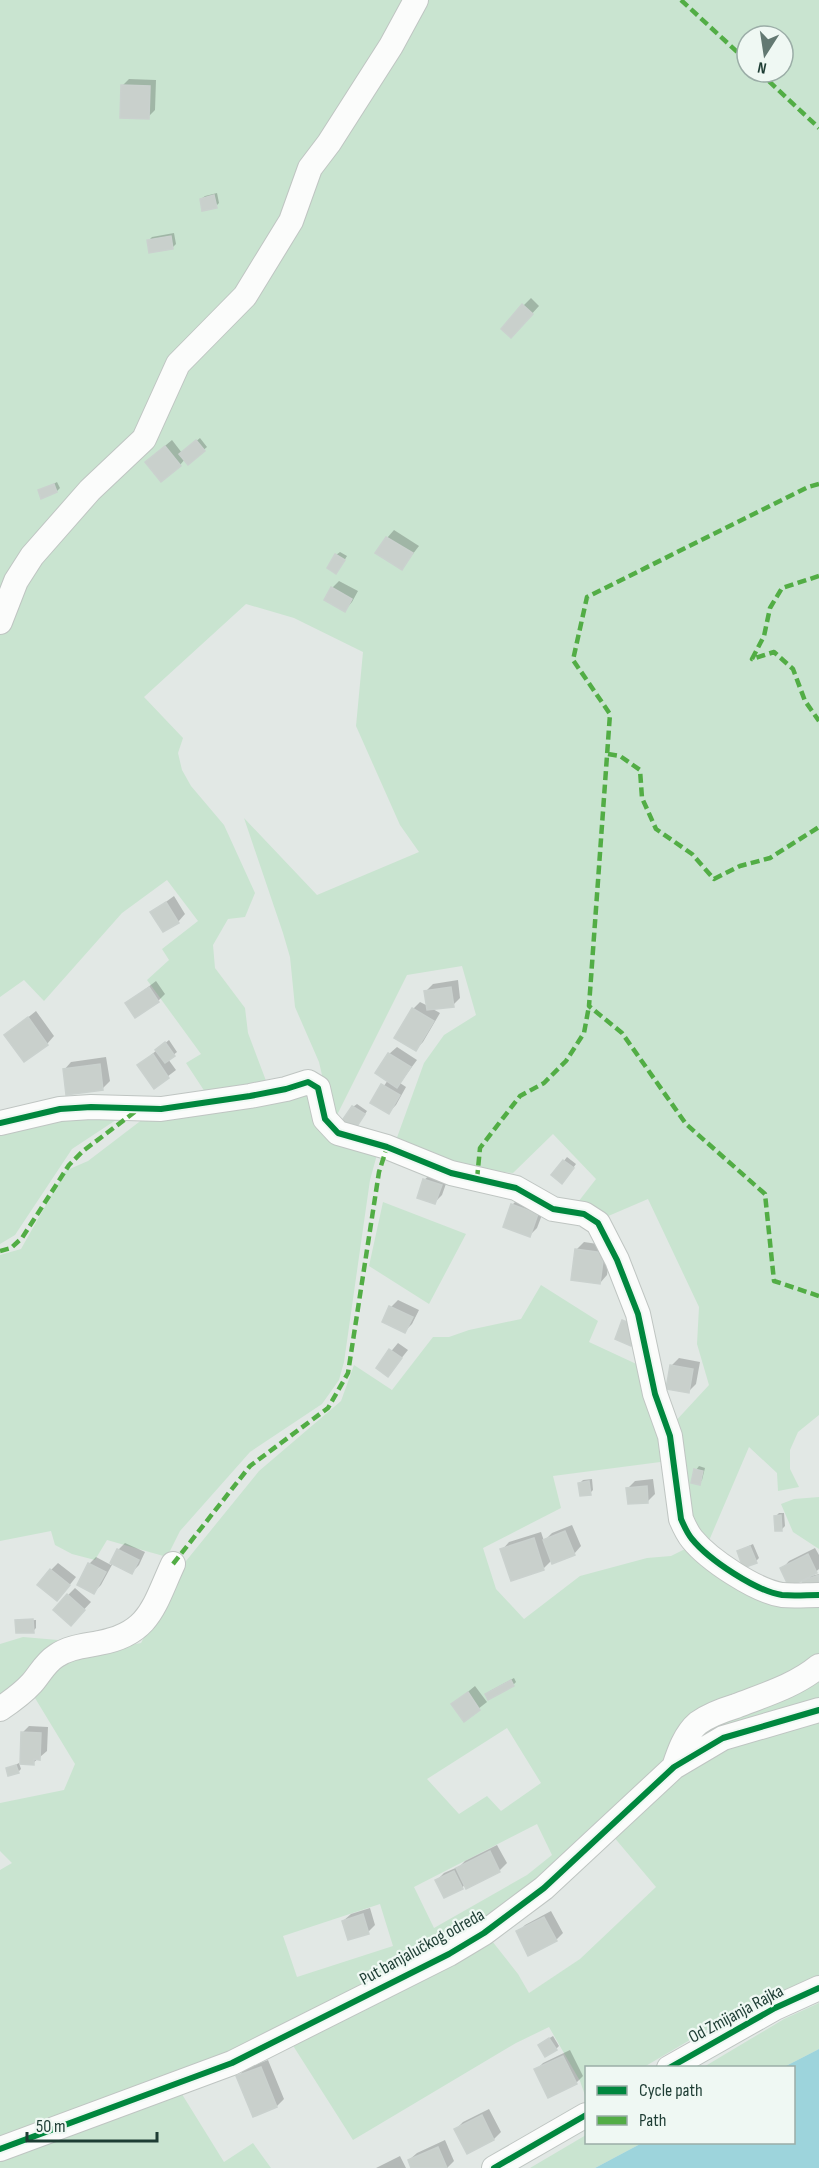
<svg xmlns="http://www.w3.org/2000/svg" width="819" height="2168" viewBox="0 0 819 2168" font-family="'Sofia Sans Condensed',sans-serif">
<rect width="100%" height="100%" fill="#e2e8e5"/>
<path fill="#c9e4d0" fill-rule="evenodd" d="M0,0h819v1415l-21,17 -8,18v19l9,18 -21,4 -1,-18 -28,-26 -41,96 -16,-10 -20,-108 37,-40 -12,-41 2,-37 -51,-108 -42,18 -31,-11 21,-27 -43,-45 -40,39 -47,-5 -71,-25 29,-80 20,-28 32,-20 -14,-49 -55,9 -74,148 -14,-61 -24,-55 -5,-50 -7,-24 -39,-115 73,77 102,-43 -19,-27 -44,-99 7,-74 -69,-34 -48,-14 -102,93 39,41 -5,15 4,17 9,16 33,39 31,68 -10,24 -17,2 -15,26 2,23 30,40 3,25 20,53 -63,6 -19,-29 15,-9 -54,-74 22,-20 -7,-11 36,-28 -31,-41 -45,33 -78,88 -20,-21 -24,17zM747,36h36v36h-36z
M304,1092l74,59 -8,29 -26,182 -5,18 -17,24 -72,48 -70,79 -13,26 -60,-17 -12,20 -23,-6 -17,-9 -4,-14 -51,10v-286l21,-6 44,-78 23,-10 55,-42z
M71,1112l48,6 -47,31 -57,86 -15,9v-113z
M383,1202l83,32 -37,70 -60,-38z
M541,1285l57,36 -9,21 56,26 23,93 -115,15 8,32 -78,40 13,41 28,30 56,-43 67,-18 24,-2 18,-9 130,54v376l-42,16 -65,34 -68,40 -58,1v30l-6,-17 -31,-54 -33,16 -163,97 -68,-107 -285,108v-271l12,-7 -12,-12v-48l64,-13 11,-26 -40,-66 22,-33 15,-9 69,-13 45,-82 73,-90 82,-70 13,-36 38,25 41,-53h16l20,-7 52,-11zM507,1728l34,55 -40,28 -14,-15 -28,18 -32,-35zM537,1824l15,31 -25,20 -93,53 -20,-41zM613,1836l43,51 -76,72 -51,34 -11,-19 -37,-47zM380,1904l13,42 -96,31 -14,-41z
M819,1497v52l-26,-17 -12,-28 13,-5z
M23,1637l35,3 -20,16 -28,34 -10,5v-51z
M819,2003v46l-35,18 -82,1 82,-49z
M180,2091l44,71 29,-19 18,25h-271v-10z
M586,2135v7l56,1 -47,25h-65z"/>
<path fill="#9dd4dc" d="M819,2049v119h-224l47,-25 152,-1v-74l-10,-1z"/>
<path fill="#0003" d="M129,79l27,1 -1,30 -7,7 -26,-31z
M217,193l2,10 -3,3 -15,-7 4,-3z
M174,233l2,11 -4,4 -23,-8 3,-3z
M531,298l8,8 -21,23 6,-24z
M200,438l7,9 -19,16 -3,-4 -5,6 -26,-10 18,-15 10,13z
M57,482l3,6 -3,3h-17z
M394,530l25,16 -17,22 -15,-30z
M340,552l7,4 -8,13 -3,-14z
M339,581l19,10 -6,11 -7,8 -13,-22z
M174,896l11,18 -7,8 -26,-10z
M458,980l2,18 -7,7 -22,3 9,5 -17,29 -7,7 -3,-40 7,-7 8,4 -2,-15 7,-7z
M156,981l9,13 -7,7 -31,2z
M36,1011l18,25 -7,8 -41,-9z
M169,1040l8,12 -9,7 8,11 -22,17 -15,-22z
M397,1047l20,13 -17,23 6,4 -10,18 -7,7 -16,-10 15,-22 1,-26z
M106,1057l4,24 -7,7 -39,-18 7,-8z
M357,1104l10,7 -10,15 -4,-19z
M567,1157l9,7 -11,15 -12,-4z
M432,1173l16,5 -6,17 -7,7 -11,-22z
M519,1198l26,9 -8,21 -7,7 -18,-30z
M584,1242l27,4 -4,29 -7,8 -24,-33z
M398,1300l21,10 -7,14 -7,7 -14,-24z
M398,1343l10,7 -20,25 -10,-8z
M679,1358l21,4 -4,22 -7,7 -17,-26z
M699,1466l6,2 -3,12 -3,3 -3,-13z
M592,1479l1,11 -3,3 -10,-10 3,-3z
M653,1479l2,15 -8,8 -19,-14 7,-7z
M779,1513h5l1,13 -3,3 -7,-12z
M572,1525l9,21 -7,8 -22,6 -8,8 -32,11 -10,-29 7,-8 32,-10 3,9 8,-8z
M125,1543l20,9 -6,13 -7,7 -19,-9 -12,22 -7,7 -5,-28 7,-7 15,8 7,-15z
M753,1544l6,14 -3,3 -18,-10z
M815,1548l4,7v14l-8,7 8,-2v7h-15l5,-5 -27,-7 7,-8z
M58,1563l18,14 -12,15 -13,-22z
M75,1588l16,14 -13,14 -10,-21z
M18,1619v2l18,-1v8l-3,3 -16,-11z
M514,1678l2,4 -3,3 -23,6z
M475,1686l12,16 -23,18 -11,-16z
M29,1726l19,1 -1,24 -14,12h-13l1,-1 1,-29z
M19,1763l2,6 -3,3 -10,-3z
M497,1845l10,18 -8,8 -34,13 -3,4 -25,-8 7,-7 16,-7 5,-5z
M370,1908l5,17 -7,7 -25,-11 8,-7z
M551,1911l12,22 -7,7 -38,-8 7,-7z
M553,2036l6,10 -3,3 -13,-7z
M570,2050l13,26 -7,7 -40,-13 7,-7z
M268,2060l16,39 -7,7 -39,-29 7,-8z
M489,2109l12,23 -7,7 -26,13 -12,-23 7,-7z
M445,2140l9,21 -7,7h-34l-4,-8 8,-7z
M400,2156l6,12h-30z"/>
<path fill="#c9d0cc" stroke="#cad1ce" stroke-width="1.5" d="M121,85l29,1 -1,33 -29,-1z
M214,195l3,13 -15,3 -2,-12z
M171,236l2,13 -24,4 -2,-13z
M522,304l11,10 -22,24 -10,-9z
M196,440l9,11 -17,14 -9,-11z
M165,446l16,20 -20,16 -16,-20z
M54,484l3,8 -16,7 -3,-9z
M386,537l27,16 -11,17 -27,-17z
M335,554l10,6 -9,14 -9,-6z
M331,587l21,12 -7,13 -21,-12z
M166,902l13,21 -16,9 -13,-20z
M149,987l10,15 -24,16 -10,-15z
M451,987l3,20 -27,3 -3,-19z
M412,1008l22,13 -18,30 -22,-13z
M28,1017l20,28 -24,17 -20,-27z
M165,1042l10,14 -10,7 -10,-13z
M388,1053l23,14 -14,21 -22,-15z
M153,1054l16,24 -15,11 -17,-24z
M100,1064l3,26 -37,5 -3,-26z
M381,1084l19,11 -11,19 -19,-11z
M352,1106l13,8 -11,17 -13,-9z
M563,1160l11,8 -12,16 -11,-9z
M423,1179l19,6 -7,19 -18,-6z
M511,1204l27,10 -8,23 -27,-10z
M575,1249l29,4 -4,31 -29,-4z
M389,1306l24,11 -8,16 -23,-11z
M622,1320l17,7 -8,19 -16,-7z
M389,1349l13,9 -14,19 -12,-9z
M670,1365l23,4 -4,24 -23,-4z
M694,1469l9,2 -3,14 -9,-2z
M589,1481l2,14 -11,1 -2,-13z
M647,1486l1,17 -20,1 -2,-16z
M781,1515l1,16h-7l-1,-15z
M565,1531l10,24 -23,9 -9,-24z
M534,1538l10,32 -33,11 -11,-32z
M750,1546l7,17 -14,5 -6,-17z
M117,1549l22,11 -7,14 -22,-11z
M808,1554l9,19 -28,14 -9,-19z
M88,1563l18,9 -12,22 -17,-9z
M50,1569l20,16 -13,16 -20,-16z
M819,1575v8l-14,5 -3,-7z
M67,1594l18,16 -14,16 -18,-16z
M33,1619l1,14h-18l-1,-13z
M511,1680l3,6 -26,14 -3,-6z
M468,1692l12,18 -16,12 -13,-18z
M21,1732l20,1 -1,27 -6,-1v6l-14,-1z
M16,1765l3,8 -11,3 -2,-8z
M490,1851l10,21 -34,17 -10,-21z
M454,1871l9,18 -19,9 -9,-18z
M363,1914l6,20 -21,6 -6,-19z
M544,1917l13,24 -29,15 -12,-25z
M549,2038l8,12 -12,7 -7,-12z
M563,2056l14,28 -29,14 -14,-29z
M261,2067l16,40 -24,10 -17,-41z
M482,2115l12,25 -27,14 -13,-25z
M438,2147l9,21h-36l-3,-8z"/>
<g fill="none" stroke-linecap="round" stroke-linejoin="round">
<defs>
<path id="minor" d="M0,622l16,-41 16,-25 58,-66 54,-51 34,-75 67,-68 46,-75 19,-53 19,-25 62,-97 25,-46
M0,1123l60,-14 31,-2 70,2 89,-13 36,-7 22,-7 10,6 7,31 13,14 49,14 64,26 65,15 37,21 31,5 14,9 19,37 21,54 17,80 15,42 11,83c3,7 6,14 11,20 17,21 64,52 90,56 12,1 25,0 37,0
M0,1709c12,-8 22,-15 32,-26 8,-9 13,-20 24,-27 13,-9 28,-10 43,-13 51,-9 55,-38 74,-79
M674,1767c5,-15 11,-33 24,-44 11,-8 25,-13 38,-17 28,-11 59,-20 83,-40
M669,2068l106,-60 44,-20
M0,2149l232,-86 217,-109 35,-21 60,-45 130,-121 49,-29 96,-28
M494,2168l92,-53"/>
</defs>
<use href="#minor" stroke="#bfc5c2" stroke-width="26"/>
<use href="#minor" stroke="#fbfcfb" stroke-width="24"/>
<path stroke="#52ad45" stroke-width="4.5" stroke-dasharray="9 4.5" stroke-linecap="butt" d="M681,0l66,61
M759,72l60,56
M819,484l-11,3 -221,110 -14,63 37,54 -21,292 33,27 64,91 79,70 9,87 45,15
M819,576l-37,12 -12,20 -6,28 -12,23 22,-7 19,17 12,32 14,20
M608,754l12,2 20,14 2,28 14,31 36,25 22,25 26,-13 30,-8 49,-31
M477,1179l3,-31 40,-52 24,-13 22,-22 18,-28 5,-27
M0,1251l11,-3 11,-10 47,-73 14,-14 57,-43
M173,1564l77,-98 78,-58 20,-35 31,-201 8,-25"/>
<defs>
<path id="cycleway" d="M0,1123l60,-14 31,-2 70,2 89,-13 36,-7 22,-7 10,6 7,31 13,14 49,14 64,26 65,15 37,21 31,5 14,9 19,37 21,54 17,80 15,42 11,83c3,7 6,14 11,20 17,21 64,52 90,56 12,1 25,0 37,0
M669,2068l106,-60 44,-20
M0,2149l232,-86 217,-109 35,-21 60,-45 130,-121 49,-29 96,-28
M494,2168l92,-53"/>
</defs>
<use href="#cycleway" stroke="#eff8f3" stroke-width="10"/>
<use href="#cycleway" stroke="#00873e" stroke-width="6"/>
</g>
<g text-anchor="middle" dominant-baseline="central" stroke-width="4.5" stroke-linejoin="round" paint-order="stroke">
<g font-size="18" fill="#1e3d34" stroke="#eff8f3">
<text transform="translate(422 1947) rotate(-29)">Put banjalučkog odreda</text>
<text transform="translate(736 2014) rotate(-28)">Od Zmijanja Rajka</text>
</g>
</g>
<rect x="585" y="2066" width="210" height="78" fill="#eff8f3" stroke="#9bada7" stroke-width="1.5"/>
<rect x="597" y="2086" width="30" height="9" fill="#00873e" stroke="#9bada7" stroke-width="1.5"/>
<text x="639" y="2096" font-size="18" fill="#1e3d34">Cycle path</text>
<rect x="597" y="2116" width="30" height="9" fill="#52ad45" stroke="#9bada7" stroke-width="1.5"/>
<text x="639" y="2126" font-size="18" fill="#1e3d34">Path</text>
<g transform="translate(765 54) rotate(192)"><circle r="28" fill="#eff8f3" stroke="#9bada7" stroke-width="1.5"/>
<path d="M0-4.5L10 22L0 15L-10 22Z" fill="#637972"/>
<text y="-9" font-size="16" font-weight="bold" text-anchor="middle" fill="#1e3d34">N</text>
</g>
<path d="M27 2132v9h130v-9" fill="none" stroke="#1e3d34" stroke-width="3"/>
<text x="36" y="2132" font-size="18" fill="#1e3d34" stroke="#eff8f3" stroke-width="4.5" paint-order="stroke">50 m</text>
</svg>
